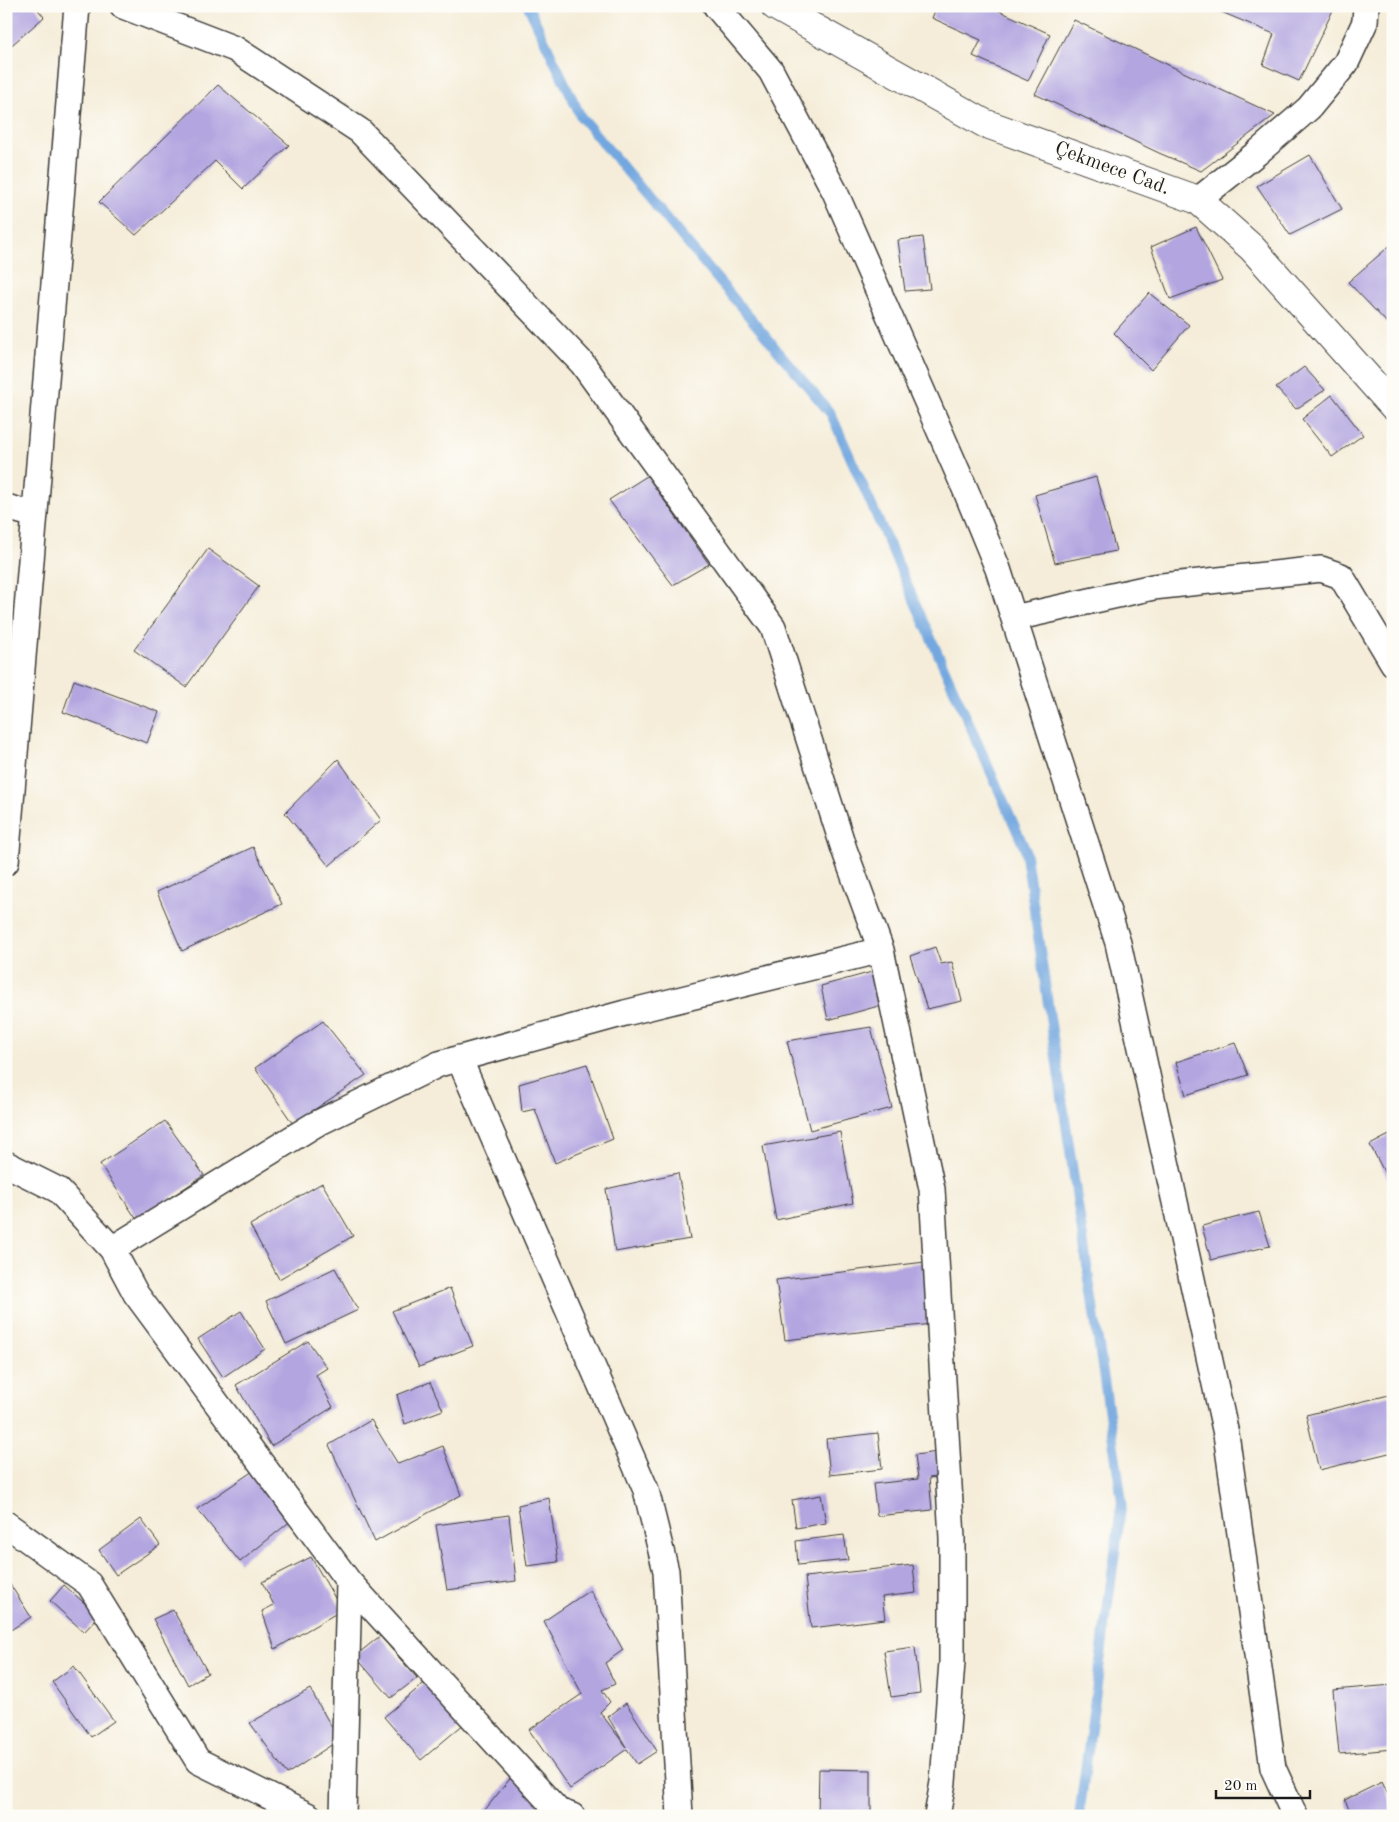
<svg xmlns="http://www.w3.org/2000/svg" width="1399" height="1822" viewBox="0 0 1399 1822" font-family="'Old Standard TT',serif">
<rect width="100%" height="100%" fill="#fdfcf7"/>
<filter id="ink" filterUnits="userSpaceOnUse"><feTurbulence type="fractalNoise" baseFrequency=".02" numOctaves="2"/><feDisplacementMap in="SourceGraphic" scale="10" xChannelSelector="R" yChannelSelector="G"/><feConvolveMatrix kernelMatrix="1 2 1 2 8 2 1 2 1" color-interpolation-filters="sRGB"/></filter>
<filter id="wash" filterUnits="userSpaceOnUse"><feTurbulence type="fractalNoise" baseFrequency=".0096" numOctaves="4" result="noise"/><feDisplacementMap in="SourceGraphic" scale="20" xChannelSelector="R" yChannelSelector="G"/><feGaussianBlur stdDeviation="1.12" result="paint"/><feColorMatrix in="noise" values="0 0 0 0 0 0 0 0 0 0 0 0 0 0 0 0 0 1.4 0 .05"/><feComposite in="paint" operator="in"/></filter>
<g filter="url(#wash)">
<rect width="100%" height="100%" fill="#f5edd9"/>
<g fill="none" stroke-linecap="round" stroke-linejoin="round">
<path stroke="#73a7df" stroke-width="10" d="M528,6l53,111 250,297 194,435 97,652 -43,315"/>
</g>
<g id="blocks">
<path fill="#b2a5e0" d="M6,6h29l9,11 -38,33z
M937,6h59l-1,3 55,25 -22,47 -55,-25 8,-16 -49,-22z
M1220,6h115l-36,75 -36,-16 11,-31 -55,-23z
M1074,20l126,60 75,35 -74,56 -42,-18 -124,-59z
M218,85l71,60 -46,44 -28,-28 -79,74 -37,-33z
M1310,155l32,54 -52,26 -33,-49z
M1196,227l26,53 -52,19 -19,-52z
M923,237l7,52 -25,2 -7,-51z
M1393,243v86l-45,-47z
M1149,293l40,32 -38,45 -37,-37z
M1304,367l21,23 -29,19 -20,-21z
M1332,395l31,40 -31,22 -30,-38z
M647,476l62,88 -36,21 -64,-85z
M1096,477l20,74 -61,12 -20,-68z
M208,549l51,37 -73,101 -52,-37z
M74,680l85,32 -12,31 -84,-31z
M338,759l43,61 -52,46 -44,-53z
M253,847l29,57 -100,47 -25,-59z
M935,947l6,17 11,-2 10,39 -35,8 -17,-53z
M872,972l10,33 -54,15 -7,-34z
M323,1021l43,54 -73,49 -38,-56z
M871,1027l21,81 -82,22 -23,-89z
M1235,1043l13,32 -62,20 -10,-33z
M587,1064l26,75 -58,24 -20,-54 -13,3 -3,-28z
M165,1121l39,54 -67,45 -37,-56z
M840,1132l13,71 -77,17 -13,-74z
M1393,1133v46l-4,2 -19,-36z
M678,1173l12,66 -75,13 -9,-63z
M322,1183l31,53 -74,43 -29,-54z
M1259,1212l11,34 -59,14 -9,-34z
M925,1262l7,62 -147,16 -9,-60z
M335,1268l23,42 -72,34 -20,-43z
M450,1288l23,58 -54,21 -27,-56z
M241,1311l24,38 -42,28 -25,-38z
M308,1341l19,27 -11,7 17,32 -62,39 -35,-61z
M430,1382l13,28 -38,14 -8,-29z
M1389,1395l4,20v37l-74,18 -13,-55z
M371,1420l27,44 45,-18 18,49 -86,47 -46,-97z
M878,1433l4,36 -52,6 -4,-36z
M938,1452l3,24 -12,2 3,32 -55,6 -4,-32 45,-5 -3,-24z
M253,1471l39,49 -52,42 -43,-53z
M821,1495l5,28 -30,5 -4,-28z
M549,1498l9,64 -31,4 -9,-61z
M509,1515l7,66 -69,9 -11,-65z
M141,1519l19,26 -44,30 -17,-25z
M844,1535l4,25 -50,5 -2,-24z
M311,1557l31,53 -67,39 -13,-38 12,-6 -12,-23z
M913,1565l3,28 -34,4 3,22 -74,9 -6,-51z
M6,1578l25,39 -25,16z
M64,1585l35,31 -15,16 -34,-31z
M590,1590l33,60 -18,13 10,21 -13,6 8,12 -10,10 26,35 -18,-30 18,-14 31,48 -20,13 -10,-15 -57,40 -41,-59 53,-36 -38,-73z
M173,1610l35,63 -20,12 -35,-66z
M380,1636l37,42 -26,20 -36,-42z
M915,1647l5,46 -29,4 -7,-46z
M74,1666l40,55 -23,16 -39,-55z
M429,1679l36,44 -44,37 -37,-43z
M1393,1685v64l-54,5 -6,-64z
M310,1689l29,51 -52,34 -37,-51z
M819,1769l52,1v46h-53z
M513,1775l48,41h-81z
M1382,1782l11,23v11h-41l-7,-16z"/>
</g>
</g>
<g filter="url(#ink)">
<use href="#blocks" fill-opacity="0" stroke="#3d3b38" stroke-width="1"/>
<g fill="none" stroke-linecap="round" stroke-linejoin="round">
<defs>
<path id="minor" d="M123,6l112,43 125,82 222,232 191,264 71,222 37,101 51,239 20,349v124l-9,120 -6,34
M716,6l55,65 64,121 131,299 32,78 120,374 108,491 47,334 22,48
M1198,200l59,-47 52,-45 37,-45 19,-41 1,-16
M6,507l29,8
M1014,618l139,-31 168,-18 20,7 52,87
M6,862l71,-856
M459,1058l187,432 20,81 14,245
M6,1164l52,26 54,59 24,45 213,288 -6,234
M112,1249l202,-124 125,-61 186,-51 256,-63
M6,1524l83,60 109,177 111,55
M349,1582l209,229 14,5"/>
<path id="tertiary" d="M775,6l209,117 214,77 54,48 141,158"/>
</defs>
<use href="#minor" stroke="#3d3b38" stroke-width="28"/>
<use href="#tertiary" stroke="#3d3b38" stroke-width="30"/>
<use href="#minor" stroke="#fff" stroke-width="25"/>
<use href="#tertiary" stroke="#fff" stroke-width="28"/>
</g>
</g>
<g text-anchor="middle" dominant-baseline="central" stroke-width="4" stroke-linejoin="round" paint-order="stroke">
<g font-size="20" fill="#1c1c1c" stroke="#fdfcf7">
<text transform="translate(1112 169) rotate(20)">Çekmece Cad.</text>
</g>
</g>
<rect width="1399" height="1822" fill="none" stroke="#fdfcf7" stroke-width="25"/>
<path d="M1216 1790v8h94v-8" fill="none" stroke="#1c1c1c" stroke-width="2.5"/>
<text x="1224" y="1790" font-size="15" fill="#1c1c1c" stroke="#fdfcf7" stroke-width="4" paint-order="stroke">20 m</text>
</svg>
